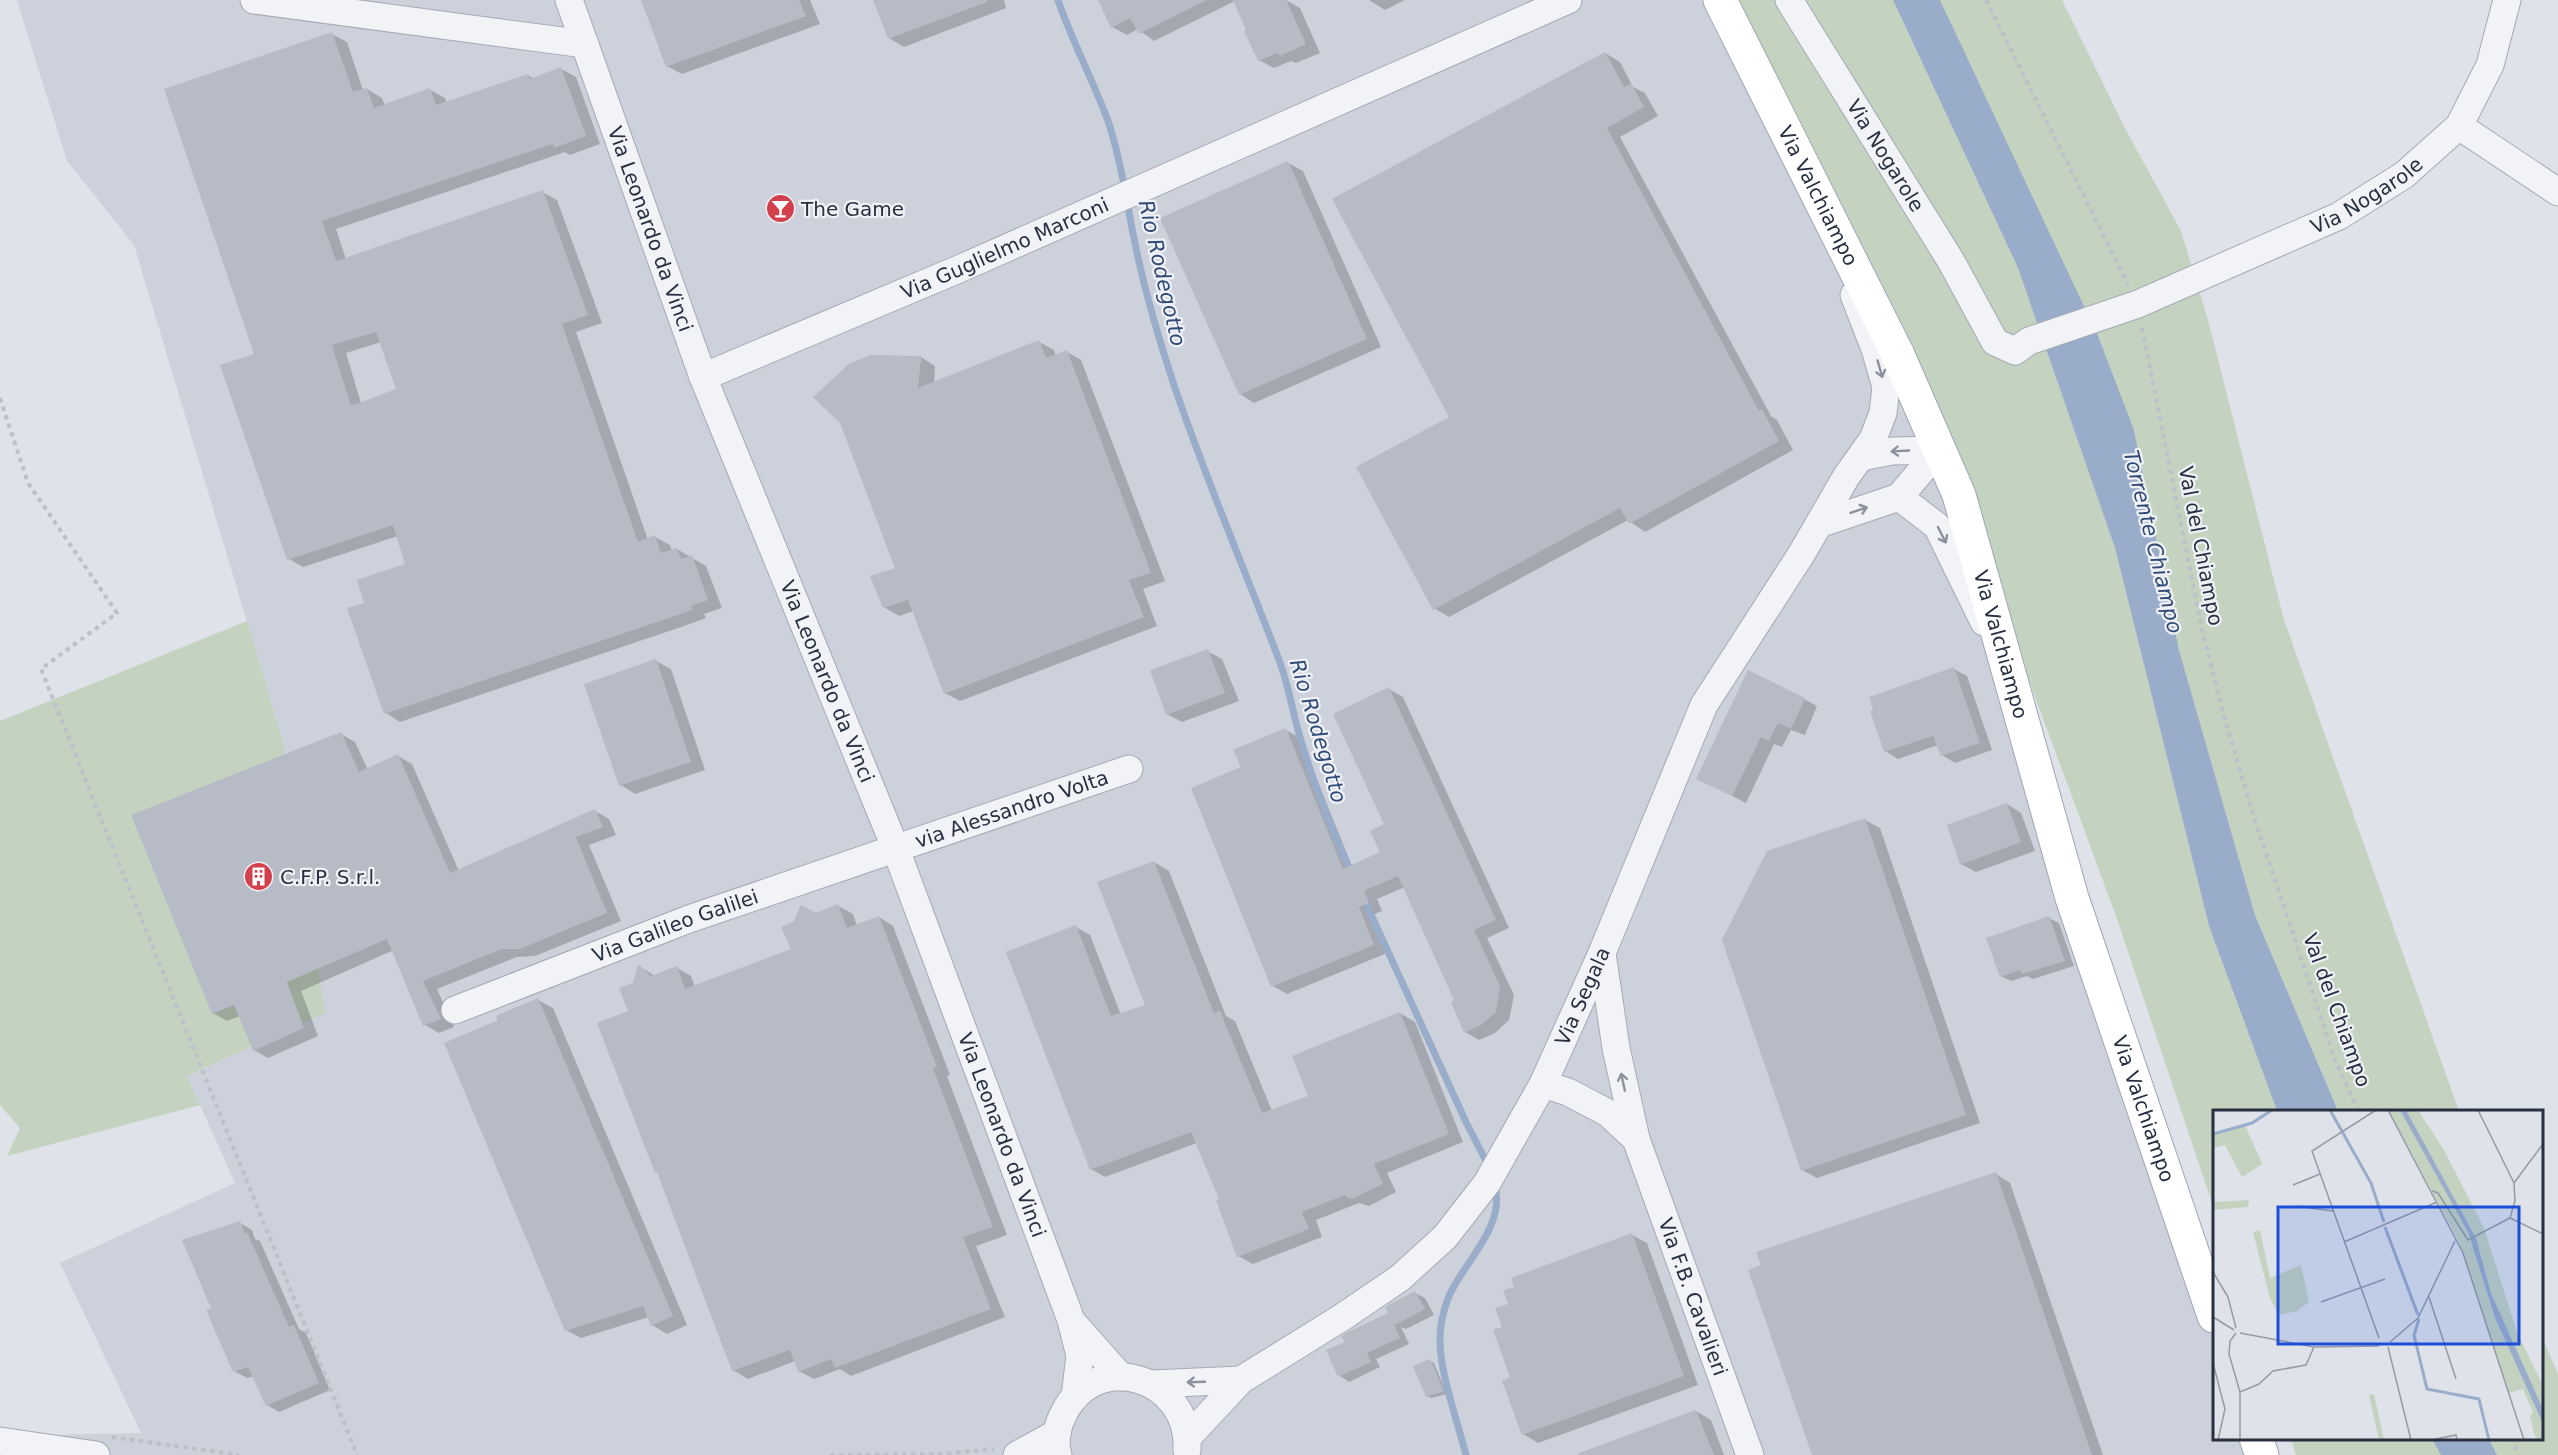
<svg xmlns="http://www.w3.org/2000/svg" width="2558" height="1455" viewBox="0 0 2558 1455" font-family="'DejaVu Sans',sans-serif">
<rect width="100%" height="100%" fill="#dfe2e9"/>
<path fill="#cdd1db" d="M17,0h1701l199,378 258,846 39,119v95l32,1 5,16h-2251v-19l141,-3 -81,-170 175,-80 -48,-107 138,-63 -42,-271 -149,-497 -67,-84z"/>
<path fill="#c3d3c0" d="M1718,0h175l125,268 97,280 94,378 68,185 -63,1v97l-99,-296 -198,-535z
M1940,0h122l64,130 55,101 27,89 76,300 175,491h-121l-83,-196 -76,-265 -45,-220z
M247,621l36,121 42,271 -138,63 13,29 -193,51 13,-28 -20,-23v-384z
M2542,1337l16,37v81h-61l-8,-16 53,-1z
M2291,1439h141l9,16h-145z"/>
<path fill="#99adca" d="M1893,0h47l158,336 36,94 45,220 76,265 83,196h-61l-68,-185 -94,-378 -97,-280z
M2432,1439h57l8,16h-56z"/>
<path fill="#0003" fill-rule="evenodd" d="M642,0h168l10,24 -138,50 -15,-8z
M875,0h129l2,8 -102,39 -15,-9z
M1099,0h187l14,8 20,45 -24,10 -5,-2 -17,7 -15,-8 -24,-59 -81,40 -16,-12 -11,6 -15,-8z
M1369,0h36l-20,10z
M332,34l15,8 16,48 4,-1 15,9 3,8 45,-16 15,8 1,5 82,-28 6,4 27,-10 15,8 24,67 -30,11 -5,-3 -229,77 10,30 196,-67 15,8 45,123 -26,9 72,208 7,-3 15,8 2,6 5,-2 29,17 16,42 -18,6 2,4 -19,7 -287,97 -14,-9 -20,-110 41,-38 -9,-29 -95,31 -14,-8 -33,-204zM381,342l17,48 -37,13 -15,-50z
M1605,53l15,9 13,25 12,6 13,23 -38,21 151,279 6,4 16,30 -148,82 -17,-12 -179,97 -15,-9 17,-190z
M1288,163l15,8 78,176 -127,56 -14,-9z
M1039,342l15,8 2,6 11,-4 14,8 84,221 -22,8 14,37 -197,75 -15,-8 -31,-82 -15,5 -15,-9 13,-39 24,-211 14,9 -1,17z
M1207,651l15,8 17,42 -57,21 -15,-8z
M656,661l15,8 34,101 -70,24 -14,-9z
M1954,669l13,7 25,74 -37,13 -13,-8 -4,-10 -40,14 -13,-8 -10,-40z
M1389,689l14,8 106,231 -22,10 27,57 -5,25 -14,13 -16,7 -14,-8 -9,-31 -51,-114 -28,12 5,12 -10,4 15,38 -100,41 -14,-8 -30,-218 43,-38 14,8 52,128 30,-13 4,-29z
M1804,699l13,7 -12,29 -14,-5 -9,17 -8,-3 -28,59 -48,-25z
M341,734l14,8 13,28 30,-14 14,8 47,107 136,-60 14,8 7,16 -27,10 32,76 -86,35 -18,1 -80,32 17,38 -15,6 -14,-8 -31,-75 -93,41 17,45 -50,22 -14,-8 -14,-34 -13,5 -14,-8z
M2007,804l14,9 14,38 -59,21 -15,-8z
M1865,820l15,8 100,295 -163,55 -15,-8z
M1154,862l15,9 57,145 9,5 37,90 38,-14 90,-84 15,9 48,120 -76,31 9,19 -27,14 -10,-3 -43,17 6,17 -69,27 -15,-8 -17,-56 -24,-57 -92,34 -14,-8 -15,-242 14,8 31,80 26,-9z
M838,906l15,8 4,12 22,-9 14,9 57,149 -3,1 60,159 -31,11 29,71 -154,59 -11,-7 -26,10 -15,-8 -4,-10 -47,18 -15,-9 -74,-196 -3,-2 -26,-160 4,-27 5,-19 16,10 21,-9 15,9 4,11 98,-37 23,-35z
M2049,918l10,5 15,43 -41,13 -6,-3 -16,5 -10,-5z
M538,1000l15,8 134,317 -20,9 -15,-9 -3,-8 -68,21 -15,-8 -66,-309z
M1996,1174l14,9 93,272h-290z
M240,1223l12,7 3,9 5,2 39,88 7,4 24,57 -51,22 -12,-7 -13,-29 -7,2 -13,-7 -21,-62z
M1632,1235l15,8 51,142 -160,58 -15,-9 -19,-106 6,-23z
M1415,1293l10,5 9,17 -28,14 -5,-2 8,17 -33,15 4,8 -31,15 -9,-6 7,-34 43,-28z
M1430,1361l4,2 13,31 -16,4 -4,-2z
M1696,1411l15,9 13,35h-147z"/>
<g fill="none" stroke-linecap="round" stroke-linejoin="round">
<path stroke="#99adca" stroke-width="7" d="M1058,0c14,41 35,80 50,121 8,23 12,45 17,68
M1127,200c25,160 95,309 152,460 11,28 14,58 24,87 13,43 30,86 49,127
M1363,897l103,225 23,45
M1466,1455c-8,-32 -27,-85 -26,-116 0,-16 5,-36 12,-49 17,-33 55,-67 42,-107"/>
</g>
<path fill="#b6bbc6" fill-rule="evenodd" d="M641,0h158l7,16 -140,51z
M873,0h114v2l-99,37z
M1098,0h109l-68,34 -9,-16 -19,10z
M1233,0h53l20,44 -26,12 -2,-3 -20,8 -14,-30 2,-1z
M332,32l21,60 14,-4 7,20 56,-20 6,17 92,-31 2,5 31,-12 25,69 -32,12 -1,-4 -231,77 14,40 207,-71 45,125 -26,9 76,218 17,-7 6,18 16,-5 4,11 11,-4 16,45 -17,6 1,4 -20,7 -288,97 -37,-106 17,-5 -7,-23 48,-16 -12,-39 -106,35 -67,-195 34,-11 -90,-265zM376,332l20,57 -45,17 -19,-61z
M1605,52l19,35 7,-4 13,24 -37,21 152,283 3,-2 17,32 -150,83 -9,-16 -187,102 -77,-143 93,-50 -117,-218z
M1288,161l79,178 -128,56 -79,-177z
M1039,340l7,18 21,-8 84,223 -22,7 15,37 -200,77 -36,-94 -25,8 -13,-32 25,-8 -55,-145 -27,-26 36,-33 22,-9 50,1 -3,32z
M1208,649l17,44 -59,22 -16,-45z
M656,659l35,103 -72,24 -35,-102z
M1954,667l26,76 -39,13 -8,-20 -49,16 -14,-41 3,-1 -4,-13z
M1748,670l57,28 -14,31 -13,-6 -9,18 -8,-4 -29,59 -36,-17z
M1389,687l107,233 -22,10 26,56 -4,26 -15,13 -17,8 -13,-31 3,-2 -56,-124 -34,15 5,12 -10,4 15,38 -103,42 -80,-199 50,-21 -8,-17 53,-22 57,141 37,-17 -10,-21 14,-7 -51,-110z
M341,732l18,40 39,-18 52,119 145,-64 8,18 -27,10 31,76 -87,36h-18l-79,32 18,38 -18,7 -36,-87 -100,43 17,46 -51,23 -19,-46 -22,9 -81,-199z
M2007,803l14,39 -61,23 -13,-40z
M1865,818l101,297 -165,56 -79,-231 45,-89z
M1154,861l60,152 6,-2 42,102 46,-17 -16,-40 108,-44 49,122 -75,30 9,20 -29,14h-6l-3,-3 -43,17 7,17 -72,28 -21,-57 3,-1 -28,-67 -101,38 -84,-218 70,-27 35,91 34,-11 -48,-123z
M838,904l9,24 32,-12 58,151 -4,1 60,159 -30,10 28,72 -156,59 -4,-9 -33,13 -8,-22 -58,21 -75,-199 -2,1 -58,-150 31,-12 -9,-23 14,-5 5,-19 13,12 26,-10 8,23 106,-40 -10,-22 13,-6 7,-16 15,8z
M2049,916l16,45 -43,13 -2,-4 -20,7 -14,-39z
M538,998l135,318 -22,10 -8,-20 -78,25 -121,-288 54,-23 -2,-4z
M1996,1172l96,283h-280l-64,-185 13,-5 -5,-13z
M240,1221l5,13 2,-2 42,95 5,-2 25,58 -53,23 -18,-39 -15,5 -27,-62 5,-2 -29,-68z
M1632,1233l52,143 -162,59 -20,-54 8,-4 -17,-47 9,-3 -7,-19 13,-4 -5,-14 11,-3 -3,-9z
M1415,1291l10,18 -30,16 -3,-6 8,19 -33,15 4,9 -33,15 -12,-27 19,-8 -4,-6 9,-5 38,-18 -3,-6z
M1430,1359l14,32 -18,6 -13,-31z
M1696,1410l18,45h-135v-2z"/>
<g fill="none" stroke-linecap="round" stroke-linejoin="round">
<defs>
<g id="minor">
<path d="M254,0l331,44"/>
<path id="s1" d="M569,0l134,377 192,470 176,473 9,36 -5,41"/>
<path id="s2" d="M1789,0l162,261 44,81 20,9 14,-10 109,-37 201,-88 65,-41 55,-49 31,-61 17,-65"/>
<path d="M2459,126l99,66"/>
<path id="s3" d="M703,377l256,-108 609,-269"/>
<path d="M1861,457l31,-6 47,-1"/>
<path d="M1899,497l38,29 47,96"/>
<path d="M1819,524l80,-27 40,-47"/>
<path id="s4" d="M1602,953l14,95 20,91 114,316"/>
<path id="s5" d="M455,1010l234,-91 440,-150"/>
<path d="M1543,1084l25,8 40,21 28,26"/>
<path d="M1074,1324l47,53"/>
<path d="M1152,1384l89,-4"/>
<path id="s6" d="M1188,1437l53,-57 100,-62 59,-40 45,-41 42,-54 56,-99 59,-131 102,-248 98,-152 44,-76 27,-38 10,-26 3,-26 -11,-38 -21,-54"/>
<path d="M0,1441l96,14"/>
<path d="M1017,1455l40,-22"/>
<path d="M1058,1455c-4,-13 -1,-29 5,-40 32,-68 128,-38 124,35"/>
</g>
<g id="major">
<path id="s7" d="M1720,0l178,355 61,140 113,403 142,418"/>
<path d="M2256,1438l6,17"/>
</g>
</defs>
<use href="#minor" stroke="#a4a9b3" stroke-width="29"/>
<use href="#major" stroke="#9ea6b5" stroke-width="35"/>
<path stroke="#bdc0c8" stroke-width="4" stroke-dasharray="4.5 4.5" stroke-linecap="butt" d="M1986,0l142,284
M2142,328l60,302 25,97 29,96 79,237 24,52
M0,398l28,85 89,130 -76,56 316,786
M112,1437l127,18
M2511,1438l8,17
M830,1455l111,-1 53,-5"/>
<use href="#minor" stroke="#f2f3f7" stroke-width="27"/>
<use href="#major" stroke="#fff" stroke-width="33"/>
</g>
<defs><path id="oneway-shaft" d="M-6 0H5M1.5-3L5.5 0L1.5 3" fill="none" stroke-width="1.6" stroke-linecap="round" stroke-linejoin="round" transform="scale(1.5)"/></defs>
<g stroke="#8c919c">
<use href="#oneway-shaft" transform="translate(1880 369) rotate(74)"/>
<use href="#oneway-shaft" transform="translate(1900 451) rotate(177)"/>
<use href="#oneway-shaft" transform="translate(1859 510) rotate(-19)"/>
<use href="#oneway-shaft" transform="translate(1942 535) rotate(63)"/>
<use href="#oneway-shaft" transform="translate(1623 1082) rotate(-102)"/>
<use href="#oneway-shaft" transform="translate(1196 1382) rotate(178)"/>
</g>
<defs>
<symbol id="bar-disc" viewBox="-11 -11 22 22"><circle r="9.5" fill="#d2404b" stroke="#eff1f6"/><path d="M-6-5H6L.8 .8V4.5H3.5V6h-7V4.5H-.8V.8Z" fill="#fff"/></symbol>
<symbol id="building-disc" viewBox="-11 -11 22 22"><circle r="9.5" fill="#d2404b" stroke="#eff1f6"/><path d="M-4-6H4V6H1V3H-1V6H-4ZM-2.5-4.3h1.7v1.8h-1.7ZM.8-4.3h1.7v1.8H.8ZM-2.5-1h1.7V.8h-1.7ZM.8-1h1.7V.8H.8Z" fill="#fff"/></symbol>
</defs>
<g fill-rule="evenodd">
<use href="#bar-disc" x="764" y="192" width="33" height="33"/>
<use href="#building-disc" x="242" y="860" width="33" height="33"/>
</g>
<g text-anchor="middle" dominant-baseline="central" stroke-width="4.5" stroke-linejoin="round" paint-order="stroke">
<g font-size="20" fill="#272f41" stroke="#eff1f6">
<text stroke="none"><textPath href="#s2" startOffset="183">Via Nogarole</textPath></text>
<text stroke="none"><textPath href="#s2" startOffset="807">Via Nogarole</textPath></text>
<text stroke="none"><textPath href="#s7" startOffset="219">Via Valchiampo</textPath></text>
<text stroke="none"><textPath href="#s1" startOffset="243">Via Leonardo da Vinci</textPath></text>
<text stroke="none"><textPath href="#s3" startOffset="328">Via Guglielmo Marconi</textPath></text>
<text transform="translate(2201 546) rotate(79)">Val del Chiampo</text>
<text stroke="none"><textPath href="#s7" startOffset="705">Via Valchiampo</textPath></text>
<text stroke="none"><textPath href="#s1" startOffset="729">Via Leonardo da Vinci</textPath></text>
<text stroke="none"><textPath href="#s5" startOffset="592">via Alessandro Volta</textPath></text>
<text stroke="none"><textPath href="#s5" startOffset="236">Via Galileo Galilei</textPath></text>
<text stroke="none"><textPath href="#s6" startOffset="606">Via Segala</textPath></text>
<text transform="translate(2337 1010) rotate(70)">Val del Chiampo</text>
<text stroke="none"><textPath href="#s7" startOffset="1191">Via Valchiampo</textPath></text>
<text stroke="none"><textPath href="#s1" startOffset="1215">Via Leonardo da Vinci</textPath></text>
<text stroke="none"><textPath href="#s4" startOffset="357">Via F.B. Cavalieri</textPath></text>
</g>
<g font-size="20" fill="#272f41" stroke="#eff1f6" text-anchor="start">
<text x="801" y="209">The Game</text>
<text x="280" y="877">C.F.P. S.r.l.</text>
</g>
<g font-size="21" font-style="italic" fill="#304a76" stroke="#eff1f6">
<text transform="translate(1162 273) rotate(77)">Rio Rodegotto</text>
<text transform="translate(2153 542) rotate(76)">Torrente Chiampo</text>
<text transform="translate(1318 731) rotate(73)">Rio Rodegotto</text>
</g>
</g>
<g transform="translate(2213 1110)">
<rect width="330" height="330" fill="#dfe2e9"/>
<path d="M175,0h12l53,90 15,32 27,86 48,106v16h-6l-3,-7 -4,-17 3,-4 -10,-23 -14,4 -50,-151zM193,0h12l26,40 40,78 33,104 26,54v23l-52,-116 -15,-55zM32,15l17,39 -20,13 -17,-32 -12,3v-13zM36,90l-1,7 -35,3v-8zM47,120l10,48 31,-13 8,37 -12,9 -18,4 -9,-17 -17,-66zM161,284l10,46h-5l-10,-45z" fill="#c3d3c0"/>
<path d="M187,0h6l70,128 15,55 52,116v15l-48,-106 -27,-86z" fill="#99adca"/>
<path fill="none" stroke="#99adca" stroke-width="3" d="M117,0l41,73 13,39M0,24l39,-11 20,-13M172,117l33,88M206,209l-5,16 13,54 52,10 10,41"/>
<path fill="none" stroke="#959aa6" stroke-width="1.5" d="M163,0l-64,41 67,187M175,0l75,143 61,187M301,73l29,-39M80,75l27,-11M219,81l6,2 30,47 42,-22 5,-17 -1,-18 -36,-73M82,96l38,5M297,108l33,16M131,132l93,-40M0,162l15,25 8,31M216,187l27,82M108,192l64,-23M0,207l21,13M23,223l-6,8 -1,13 11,38v48M27,223l74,14 65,-1M177,232l28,-24 37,-77M175,237l23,93M0,253l12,46 -7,31M27,282l19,-8 14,-13 33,-6 8,-18M218,330l25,-5 1,5"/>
<path fill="#1d4ed8" fill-opacity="0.15" stroke="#1d4ed8" stroke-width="3" d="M65,97h241v137h-241z"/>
<rect width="330" height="330" fill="none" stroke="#272f41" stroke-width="3"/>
</g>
</svg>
